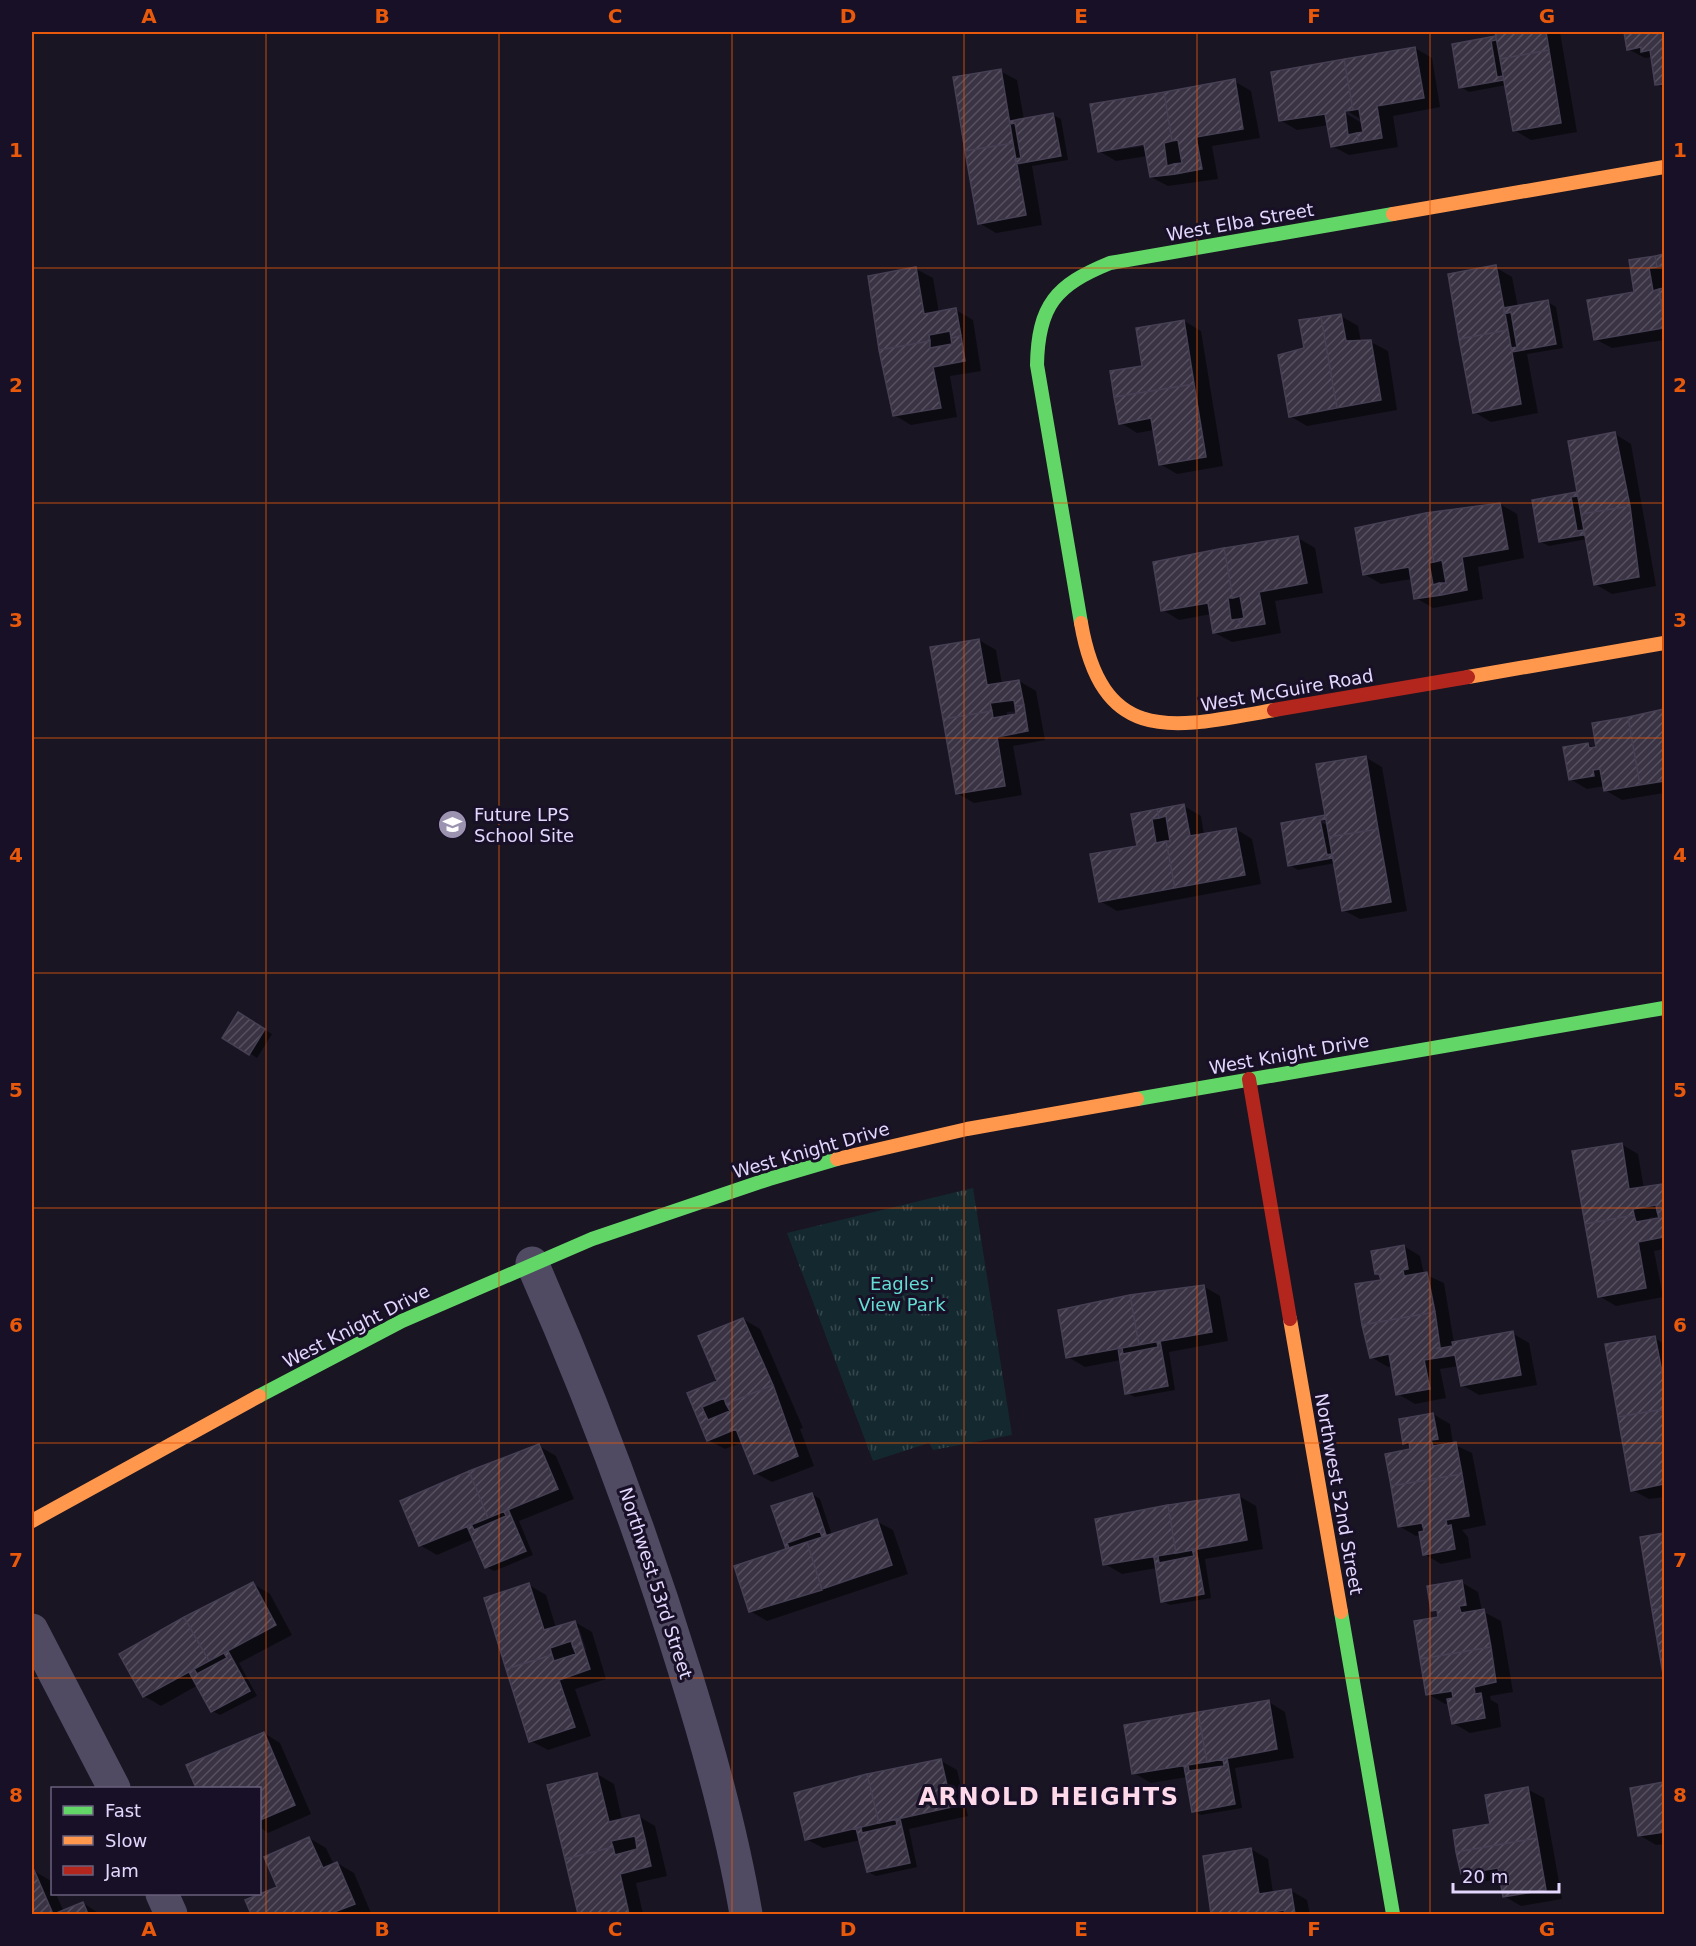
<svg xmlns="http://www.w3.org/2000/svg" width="1696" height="1946" viewBox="0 0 1696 1946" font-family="'DejaVu Sans',sans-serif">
<defs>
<pattern id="grass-tufts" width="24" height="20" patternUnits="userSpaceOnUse" patternTransform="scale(1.5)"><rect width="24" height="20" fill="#14292f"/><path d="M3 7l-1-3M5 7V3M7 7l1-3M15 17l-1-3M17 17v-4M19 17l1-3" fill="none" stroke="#36474e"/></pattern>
<pattern id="building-hatch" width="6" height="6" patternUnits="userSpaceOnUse" patternTransform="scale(1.5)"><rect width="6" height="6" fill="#393344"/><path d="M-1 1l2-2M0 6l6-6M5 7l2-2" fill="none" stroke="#565060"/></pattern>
</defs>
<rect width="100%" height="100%" fill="#191522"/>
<path fill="url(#grass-tufts)" d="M973,1188l39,247 -79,15 -4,-7 -56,18 -86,-228z"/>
<path fill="#0007" fill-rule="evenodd" d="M1497,32h63l17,100 -46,8 -17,-10 -8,-45 -37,7 -8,-5 -7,-42 44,-5z
M1626,32h38v57l-7,-5 -5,-27 -7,1 -17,-9z
M1415,48l17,10 8,49 -47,9 5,31 -49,8 -17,-9 -3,-21 -32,5 -17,-10zM1339,106l23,14v3l-24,-14z
M1000,71l17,9 7,40 29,-5 8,4 7,41 -36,6 10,59 -46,8 -17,-10z
M1234,81l17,10 9,47 -48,8 6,33 -50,7 -17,-9 -4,-21 -31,5 -17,-10zM1151,142l1,3 -40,6v-3z
M1664,256v84l-52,8 -17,-9 41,-45 -5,-32z
M1495,267l17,10 6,30 30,-5 8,5 7,41 -36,6 11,59 -47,9 -17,-10z
M916,269l17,9 6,35 17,-3 17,10 8,51 -31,5 7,41 -46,8 -17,-10z
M1341,316l17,10 3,16h10l17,9 9,59 -90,16 -17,-10z
M1184,321l17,10 22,135 -46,8 -17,-10 -6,-34 -17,3 -16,-10 22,-56z
M1615,434l16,10 25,142 -44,8 -17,-10 -8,-45 -38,7 -8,-4 -7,-41 45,-6z
M1500,504l17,10 7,44 -46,9 5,32 -50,9 -17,-10 -4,-19 -31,5 -17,-10z
M1298,538l17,10 8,45 -48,8 6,32 -49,9 -17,-9 -4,-19 -32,6 -16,-10z
M979,640l17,10 6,34 17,-3 17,10 9,49 -32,6 9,49 -48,8 -17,-10zM1017,711l1,4 -11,2v-5z
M1664,711v82l-42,7 -17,-10v-4l-18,3 -17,-10 18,-35 10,6 -5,-26z
M1365,757l17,10 25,144 -47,8 -17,-9 -8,-47 -37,7 -8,-5 27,-45 11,6v-3l-8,-5 7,-1z
M1184,806l17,10 3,19 32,-6 16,10 9,45 -144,27 -17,-10 39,-54 -6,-32z
M239,1014l33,20 -15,24 -33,-21z
M1621,1144l17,10 6,35 20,-1v61l-10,2 9,46 -47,9 -17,-10zM1660,1216v4l-10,1 -1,-3z
M1404,1246l16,10 4,18 20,9 10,60 58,-10 17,10 8,42 -58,10 -17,-10 -3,-19 -19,3 6,29 -31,6 -17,-10 -5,-28 -5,1 -17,-10 11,-76 -1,-5 -5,-3z
M1203,1286l17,10 8,45 -59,11 6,38 -40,7 -8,-4 -6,-33 -36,7 -17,-10z
M743,1319l17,10 43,99 -3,1 14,37 -42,16 -17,-9 -12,-31 -18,7 -17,-9 -19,-46 30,-12z
M1655,1338l9,6v153l-15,2 -17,-9z
M1433,1414l17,10 3,20 19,9 14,72 -24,5 6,7 3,21 -30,6 -17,-10 -3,-19 -5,1 -17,-10 13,-75 -1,-4 -7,-4z
M539,1446l17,10 18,43 -55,22 14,34 -39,16 -8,-4 -12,-28 -37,16 -17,-10zM469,1524v3l-45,18 -1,-2z
M812,1494l8,5 12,36 44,-14 17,9 15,44 -141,47 -17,-10 38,-61 -15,-43z
M1239,1496l17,10 7,43 -58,10 6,39 -41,7 -8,-4 -5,-33 -35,6 -17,-10z
M1664,1534v137l-22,-133z
M1461,1582l17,10 4,19 19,10 12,71 -23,4 1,4 7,4 3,23 -31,6 -17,-10 -4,-20 -4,1 -17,-10 12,-76 -1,-4 -6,-4z
M253,1584l17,10 22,41 -53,28 18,33 -37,19 -8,-4 -14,-26 -37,21 -17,-10z
M529,1585l17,10 10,33 19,-6 17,10 14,47 -31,10 16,47 -43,14 -17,-9zM576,1628h3l7,22h-4z
M1269,1702l16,10 9,46 -59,10 7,40 -41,7 -8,-4 -6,-34 -36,6 -17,-10z
M264,1733l16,10 31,71 -43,19 -8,-6v-39h-62l-10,-22z
M941,1761l16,9 11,46 -59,13 8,38 -41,9 -8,-4 -7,-32 -38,8 -17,-9z
M597,1774l17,10 8,36 16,-4 17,10 12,50 -31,7 7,31h-64l-30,-128z
M1664,1784v60l-8,1 -17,-10 -7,-46z
M1527,1789l17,9 18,101 -41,7 -17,-10 -2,-17 -23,3 -17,-9 30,-48z
M309,1838l17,10 8,17 3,-2 17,10 17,40 -118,1 -6,-13 32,-13z
M1251,1849l17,10 5,34 17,-3 17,10 3,14h-96l-9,-57z
M34,1871l17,10 1,13h4l8,18 19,-9 17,11h-68v-41z"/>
<path fill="url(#building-hatch)" stroke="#474055" stroke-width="1.5" d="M1495,32h51l3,18 -49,9z
M1624,32h40v52l-9,1 -5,-35 -9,2v-5l-14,3z
M1496,36v4l-5,1 6,36 6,-1 1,4 -45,8 -7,-44z
M1415,47l9,51 -47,8 5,32 -24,4 -1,-9 6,-1 -4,-23 -6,1 -9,-51z
M1549,50l12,73 -48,8 -13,-72z
M1344,59l9,51 -8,1 3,24 9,-2 1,9 -27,5 -6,-33 -46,7 -8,-49z
M1001,69l12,74 -48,8 -12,-74z
M1235,79l8,50 -47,8 6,32 -27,5 -1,-10 8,-1 -4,-23 -6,1 -8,-49z
M1164,92l8,49 -8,2 3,23 7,-2 1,10 -25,3 -6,-33 -46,8 -8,-48z
M1053,113l8,43 -45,8 -1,-5 6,-1 -6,-35 -5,1v-3z
M1013,143l13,72 -48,9 -13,-73z
M1664,254v17v-5l-7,1 -2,-11z
M1655,256l2,11 -8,1 4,23 6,-2 5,39 -70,12 -7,-40 47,-8 -5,-32z
M1496,265l12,65 -49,9 -11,-65z
M916,267l8,47 32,-6 5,28 -10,2 -1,-7 -21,4 1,6 -51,9 -11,-74z
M1664,288v32l-5,-31z
M1548,300l8,44 -44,8 -1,-4 6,-1 -6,-35 -7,2v-6z
M1341,314l5,27 25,-1 10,60 -44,8 -16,-91z
M1321,317l16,91 -48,9 -11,-62 26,-7 -5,-28z
M1184,320l10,64 -80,13 -4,-26 32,-5 -6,-38z
M1508,330l13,74 -48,9 -14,-74z
M961,336l4,25 -32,6 8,41 -48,8 -14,-66 51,-9v7l22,-4 -1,-6z
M1194,384l12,73 -47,8 -8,-47 -32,6 -5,-27z
M1615,432l15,74 -49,8 -13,-73z
M1577,492v4l-6,1 6,34 6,-1 1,5 -45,7 -7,-42z
M1500,503l8,46 -46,8 5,33 -26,5 -2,-12h7l-4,-23 -8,2 -8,-49z
M1630,506l9,71 -45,8 -13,-71z
M1426,513l8,49 -5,1 4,22 6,-2 2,12 -27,4 -5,-32 -46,8 -8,-47z
M1298,536l9,47 -48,9 6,32 -25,4 -1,-9 5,-1 -4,-22 -7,2 -9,-50z
M1224,548l9,50h-5l3,22 8,-1 1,9 -27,5 -5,-30 -47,8 -8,-49z
M979,639l8,46 32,-5 5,25 -9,1 -1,-6 -24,3 2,8 -49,8 -13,-72z
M1024,705l4,26 -31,6 8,49 -49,8 -13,-75 49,-8 1,7 23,-4 -1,-8z
M1664,709v72l-24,4 -12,-68z
M1628,717l12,68 -36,6 -4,-22 -7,1 1,6 -25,4 -6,-33 25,-4 1,5 7,-1 -4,-24z
M1366,756l12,73 -49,8 -13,-73z
M1184,804l6,32 46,-8 9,47 -70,13 -9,-47h4l-4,-25 -7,2 -2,-9z
M1157,809l2,9 -7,1 4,24 10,-2 9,47 -76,14 -9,-48 47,-8 -6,-32z
M1325,815l1,4 -6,1 7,35 5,-1 1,4 -45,8 -7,-43z
M1378,829l13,73 -49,9 -13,-74z
M238,1012l27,17 -16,26 -27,-17z
M1622,1143l7,46 33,-5 2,26 -7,1 -1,-6 -23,4 1,6 -49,9 -13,-73z
M1664,1210v27l-26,5 8,46 -48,9 -13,-73 49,-9 2,7 23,-4 -2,-7z
M1404,1245l4,24 -5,1 1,6 23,-4 8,40 -73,13 -7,-41 26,-4 -2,-6h-4l-4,-23z
M1204,1285l8,47 -73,13 -9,-50z
M1130,1295l9,50 -73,13 -8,-48z
M1435,1312l5,35 -4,2 17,-3 -1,-4 61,-11 8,44 -60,11 -6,-31 -31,5 6,29 -34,6 -7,-41 -19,4 -8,-33z
M743,1318l30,67 -47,19 -2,-6 -22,9 3,7 -8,3 -10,-24 30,-12 -19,-45z
M1655,1336l9,46v27l-46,8 -13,-73z
M1160,1341l8,45 -43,8 -7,-46h4l1,6 35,-7 -1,-5z
M773,1385l25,71 -44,18 -18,-45 -29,12 -10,-24 8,-3 3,6 22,-9 -4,-7z
M1664,1409v75l-33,7 -13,-74z
M1433,1413l5,26 -7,1 2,6 23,-4 6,32 -71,12 -6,-32 25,-5 -1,-7 -6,2 -4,-25z
M539,1444l19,45 -70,29 -19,-47z
M469,1471l19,47 -69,28 -19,-45z
M1462,1474l7,42 -23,4 1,6 4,-1 4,24 -32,6 -4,-23 5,-1 -2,-8 -24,4 -7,-41z
M812,1493l14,42 -4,2 -2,-6 -33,12 2,5 -3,1 -15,-43z
M1239,1494l8,46 -71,13 -8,-48z
M1168,1505l8,48 -73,12 -8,-46z
M508,1509l18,42 -41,17 -18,-42 4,-2 3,6 32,-14 -2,-5z
M877,1519l15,46 -70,24 -15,-47z
M1664,1533v74l-12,3 -12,-73z
M807,1542l15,48 -73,22 -15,-46z
M1192,1549h4l8,45 -43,8 -7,-45 4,-1 1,7 35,-7z
M1462,1580l4,25 -7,1 2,7 23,-4 7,38 -71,12 -6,-38 24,-4 -1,-7 -6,1 -4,-25z
M253,1582l23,43 -67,36 -25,-44z
M529,1583l15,47 31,-9 7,23 -9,3 -2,-6 -21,7 2,7 -46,14 -22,-71z
M1664,1607v73l-12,-70z
M184,1617l25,44 -66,36 -24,-43z
M582,1644l8,25 -31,11 16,47 -46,15 -23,-73 46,-14 2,6 22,-7 -3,-7z
M1491,1647l5,35 -22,5 1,7 6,-1 4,25 -33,6 -5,-25 6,-1 -1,-7 -26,4 -6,-36z
M228,1651l22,40 -39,21 -22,-40 5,-3 3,5 30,-16 -3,-5z
M1269,1700l8,49 -70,13 -9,-50z
M1198,1712l9,50 -75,12 -8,-49z
M264,1732l31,73 -35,15v-32h-64l-10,-23z
M1227,1758l8,46 -43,8 -8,-46 4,-1 1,6 35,-5 -1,-7z
M941,1759l11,48 -73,16 -12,-49z
M597,1773l12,49 30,-7 6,24 -9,2 -1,-5 -24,5 2,6 -48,12 -18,-74z
M867,1774l12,49 -74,17 -11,-47z
M1664,1782v50l-26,4 -8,-48z
M1528,1787l9,51 -81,14 -3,-22 37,-6 -5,-29z
M900,1819l10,44 -43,9 -11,-44 5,-1 1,6 35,-8 -1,-5z
M309,1837l14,31 14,-6 18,42 -26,10h-78l-6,-14 32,-13 -13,-30z
M1537,1838l9,52 -43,7 -5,-29 -37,6 -5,-22z
M645,1839l6,27 -31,8 9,40h-51l-13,-55 48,-12 2,8 22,-6 -1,-8z
M1251,1848l8,46 32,-5 4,25h-10l-1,-4 -23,4h-50l-8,-58z
M34,1870l19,44h-21v-43z
M83,1902l5,12h-34z"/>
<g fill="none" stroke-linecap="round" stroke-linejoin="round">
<path stroke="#504b62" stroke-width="33" d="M532,1263c59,134 110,269 153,409 25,80 47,160 61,242
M32,1630l82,158
M162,1894l9,20"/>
<path stroke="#63d668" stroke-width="14" d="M1081,623l-44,-258c1,-60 19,-80 73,-102l283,-49
M1137,1099l527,-91
M259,1396l143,-75 190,-82 177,-60 68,-20
M1341,1612l52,302"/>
<path stroke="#ff974d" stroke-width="14" d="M1393,214l271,-47
M1081,623c22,126 95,104 193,87
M1468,677l196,-34
M837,1159l130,-30 170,-30
M1290,1319l51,293
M32,1521l227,-125"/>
<path stroke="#b3261e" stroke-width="14" d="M1274,710l194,-33
M1249,1079l41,240"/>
</g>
<path fill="none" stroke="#e8590c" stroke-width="1.5" stroke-opacity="0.55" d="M266,32v1882M499,32v1882M732,32v1882M964,32v1882M1197,32v1882M1430,32v1882M32,268h1632M32,503h1632M32,738h1632M32,973h1632M32,1208h1632M32,1443h1632M32,1678h1632"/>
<defs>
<symbol id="school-disc" viewBox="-11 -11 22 22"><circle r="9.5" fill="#9c93b1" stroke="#181027"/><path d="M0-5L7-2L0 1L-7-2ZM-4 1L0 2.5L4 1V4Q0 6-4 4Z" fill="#fff"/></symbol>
</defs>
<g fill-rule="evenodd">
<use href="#school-disc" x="436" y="808" width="33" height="33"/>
</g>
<g text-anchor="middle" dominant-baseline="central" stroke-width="6" stroke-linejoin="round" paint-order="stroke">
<g font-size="18" fill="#e3d7fe" stroke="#181027">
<text transform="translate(1240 222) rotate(-10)">West Elba Street</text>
<text transform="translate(1287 690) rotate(-10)">West McGuire Road</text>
<text transform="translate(1289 1054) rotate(-10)">West Knight Drive</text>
<text transform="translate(811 1150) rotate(-16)">West Knight Drive</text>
<text transform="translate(356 1326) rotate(-27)">West Knight Drive</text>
<text transform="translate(1339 1494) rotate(80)">Northwest 52nd Street</text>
<text transform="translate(656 1583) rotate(72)">Northwest 53rd Street</text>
</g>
<g font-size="18" fill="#e3d7fe" stroke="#181027" text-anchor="start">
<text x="474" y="814">Future LPS<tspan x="474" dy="21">School Site</tspan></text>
</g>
<g font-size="18" fill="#64ddd5" stroke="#181027">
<text x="902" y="1283">Eagles'<tspan x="902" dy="21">View Park</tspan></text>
</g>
<g font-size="24" font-weight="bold" letter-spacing="1.5" fill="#fed9ea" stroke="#181027">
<text x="1049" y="1797">ARNOLD HEIGHTS</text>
</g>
</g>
<rect width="1696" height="1946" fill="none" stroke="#181027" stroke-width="66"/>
<rect x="51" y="1787" width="210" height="108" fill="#181027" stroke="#69607d" stroke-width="1.5"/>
<rect x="63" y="1806" width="30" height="9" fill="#63d668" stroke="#69607d" stroke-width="1.5"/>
<text x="105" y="1817" font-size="18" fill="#e3d7fe">Fast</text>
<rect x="63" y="1836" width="30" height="9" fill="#ff974d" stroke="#69607d" stroke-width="1.5"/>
<text x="105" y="1847" font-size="18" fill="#e3d7fe">Slow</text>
<rect x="63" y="1866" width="30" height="9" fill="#b3261e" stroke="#69607d" stroke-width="1.5"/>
<text x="105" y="1877" font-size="18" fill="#e3d7fe">Jam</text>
<path d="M1453 1883v9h106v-9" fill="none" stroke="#e3d7fe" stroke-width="3"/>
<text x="1462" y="1883" font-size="18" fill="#e3d7fe" stroke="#181027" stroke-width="4.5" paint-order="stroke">20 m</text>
<rect x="33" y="33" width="1630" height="1880" fill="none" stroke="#e8590c" stroke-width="2"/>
<g font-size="20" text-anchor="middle" font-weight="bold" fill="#e8590c">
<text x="149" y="23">A</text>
<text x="382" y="23">B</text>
<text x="615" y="23">C</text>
<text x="848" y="23">D</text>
<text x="1081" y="23">E</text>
<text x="1314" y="23">F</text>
<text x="1547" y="23">G</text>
<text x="16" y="157">1</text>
<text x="1680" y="157">1</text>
<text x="16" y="392">2</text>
<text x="1680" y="392">2</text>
<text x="16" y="627">3</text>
<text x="1680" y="627">3</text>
<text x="16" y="862">4</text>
<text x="1680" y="862">4</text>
<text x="16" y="1097">5</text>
<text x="1680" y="1097">5</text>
<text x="16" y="1332">6</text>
<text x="1680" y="1332">6</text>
<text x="16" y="1567">7</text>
<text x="1680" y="1567">7</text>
<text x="16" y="1802">8</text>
<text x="1680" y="1802">8</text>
<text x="149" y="1936">A</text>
<text x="382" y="1936">B</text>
<text x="615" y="1936">C</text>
<text x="848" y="1936">D</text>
<text x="1081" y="1936">E</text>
<text x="1314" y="1936">F</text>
<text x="1547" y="1936">G</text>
</g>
</svg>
